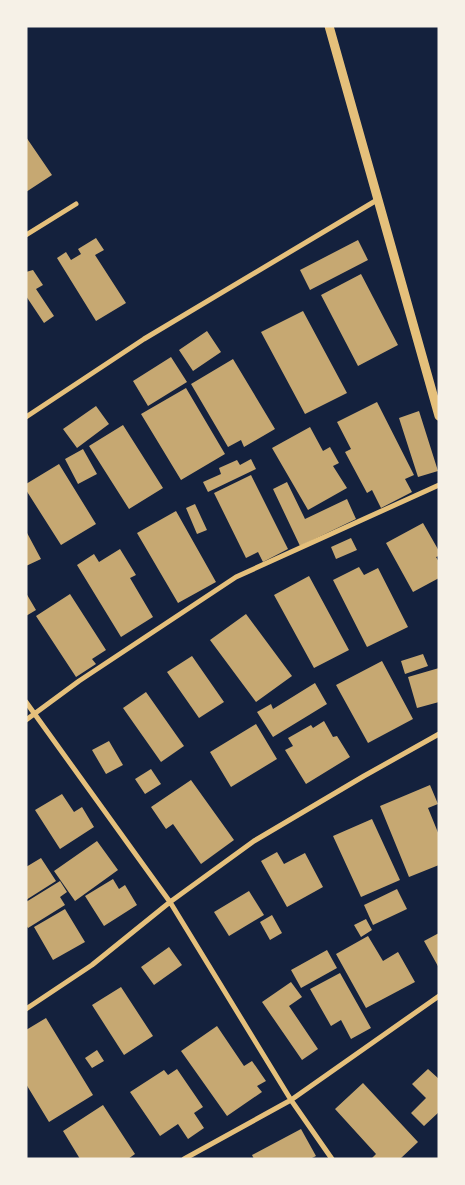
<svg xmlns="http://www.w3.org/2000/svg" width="465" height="1185" viewBox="0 0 465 1185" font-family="'IBM Plex Sans',sans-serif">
<rect width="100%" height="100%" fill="#14213d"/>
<path fill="#c6a872" d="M26,137l26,38 -26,17z
M96,238l8,12 -9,5 31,48 -30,18 -39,-63 9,-6 5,8 10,-6 -3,-5z
M358,240l10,20 -58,30 -10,-20z
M33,270l10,15 -7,4 18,27 -10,7 -18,-27v-24z
M361,274l37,71 -40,21 -37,-71z
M303,311l44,82 -42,21 -44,-82z
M207,331l14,21 -28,19 -14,-21z
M171,357l16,25 -39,24 -15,-25z
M233,359l42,70 -31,18 -3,-7 -13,7 -37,-63z
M186,388l39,66 -44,26 -40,-66z
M377,402l37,73 -9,4 7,13 -31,16 -9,-18 -5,3 -22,-41 6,-3 -14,-27z
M96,406l13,18 -32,24 -14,-19z
M419,411l19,60 -20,6 -19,-59z
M123,425l40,63 -34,21 -40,-63z
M310,427l13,24 7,-4 9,16 -6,3 14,22 -39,22 -36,-62z
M83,449l14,25 -19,10 -13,-25z
M251,459l5,10 -48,23 -5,-10 18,-8 -2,-6 18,-8 3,5z
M59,464l37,60 -35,21 -35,-55v-6z
M251,475l37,74 -25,13 -5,-10 -12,6 -32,-65z
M287,482l18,37 42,-20 9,20 -56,27 -27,-57z
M195,504l12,26 -10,4 -11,-26z
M176,511l40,71 -38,21 -41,-70z
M423,523l16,28v5l-3,1 3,5v16l-26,14 -27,-49z
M26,531l15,28 -15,7z
M351,538l6,12 -21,9 -5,-12z
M120,549l16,26 -6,3 23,39 -32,20 -44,-72 17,-11 5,8z
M359,567l5,8 14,-7 30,59 -41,20 -34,-67z
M309,576l40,74 -35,18 -40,-73z
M26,593l10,17 -10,6z
M70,594l36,56 -14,9 4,5 -20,13 -40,-61z
M246,614l46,62 -36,26 -46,-62z
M423,654l5,12 -23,8 -4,-13z
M192,656l32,46 -25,16 -32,-46z
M382,661l31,58 -45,24 -32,-58z
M439,668v34l-22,6 -9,-31z
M315,683l12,21 -54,33 -16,-25 14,-8 2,5z
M146,692l38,54 -23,16 -38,-54z
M324,721l9,16 4,-1 13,21 -44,27 -21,-34 8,-4 -5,-8 23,-13 2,3z
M256,724l21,35 -46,28 -21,-35z
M109,741l14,24 -17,9 -14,-24z
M151,769l10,15 -16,10 -10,-15z
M191,780l43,60 -33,24 -28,-40 -7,5 -15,-22z
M430,785l8,19 -10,4 11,27v30l-30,12 -29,-71z
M62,794l12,18 8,-5 12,20 -34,22 -25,-39z
M372,819l28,61 -39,17 -28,-61z
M97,841l21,29 -43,31 -21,-30z
M277,852l7,12 21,-11 18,34 -36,20 -26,-46z
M41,858l15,23 -30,19v-33z
M113,879l6,10 6,-4 12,20 -33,21 -19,-30z
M60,881l7,11 -7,5 5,8 -37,23 -2,-3v-23z
M397,889l10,20 -34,16 -9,-20z
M249,891l15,24 -35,21 -15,-24z
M65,909l20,33 -32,18 -19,-33z
M272,915l10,18 -12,7 -10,-18z
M366,919l6,11 -11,7 -7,-12z
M439,933v35l-15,-27z
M368,936l15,25 15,-9 17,30 -49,26 -30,-54z
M169,947l13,18 -28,20 -13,-18z
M327,950l10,18 -36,20 -10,-18z
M340,973l31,55 -20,11 -10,-19 -10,6 -21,-37z
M291,982l11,15 -13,9 29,43 -16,11 -40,-58z
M121,987l32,49 -29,19 -32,-50z
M46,1018l47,77 -44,27 -23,-38v-54z
M217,1026l27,40 8,-5 14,20 -9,5 5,6 -35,24 -46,-65z
M97,1050l7,11 -12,7 -7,-10z
M177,1069l26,38 -9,6 10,15 -16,11 -10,-15 -18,12 -30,-44 34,-22 4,5z
M428,1069l11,10v33l-15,14 -13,-13 15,-15 -14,-14z
M363,1083l55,59 -18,17h-29l5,-5 -41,-45z
M103,1105l32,49 -7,5h-48l-17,-28z
M301,1129l15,27 -6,3h-56l-2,-4z"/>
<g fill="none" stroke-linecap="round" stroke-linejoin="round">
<path stroke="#e5c07b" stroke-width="5" d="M26,235l50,-31
M26,417l118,-78 233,-139
M26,702l144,200 121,198 41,59
M26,720l53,-39 157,-104 203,-92
M26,1009l66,-44 78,-63 84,-61 110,-65 75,-42
M184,1159l107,-59 148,-104"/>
<path stroke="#e5c07b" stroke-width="9" d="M329,26l110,390"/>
</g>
<rect width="465" height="1185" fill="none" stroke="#f6f1e7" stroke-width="55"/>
</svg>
